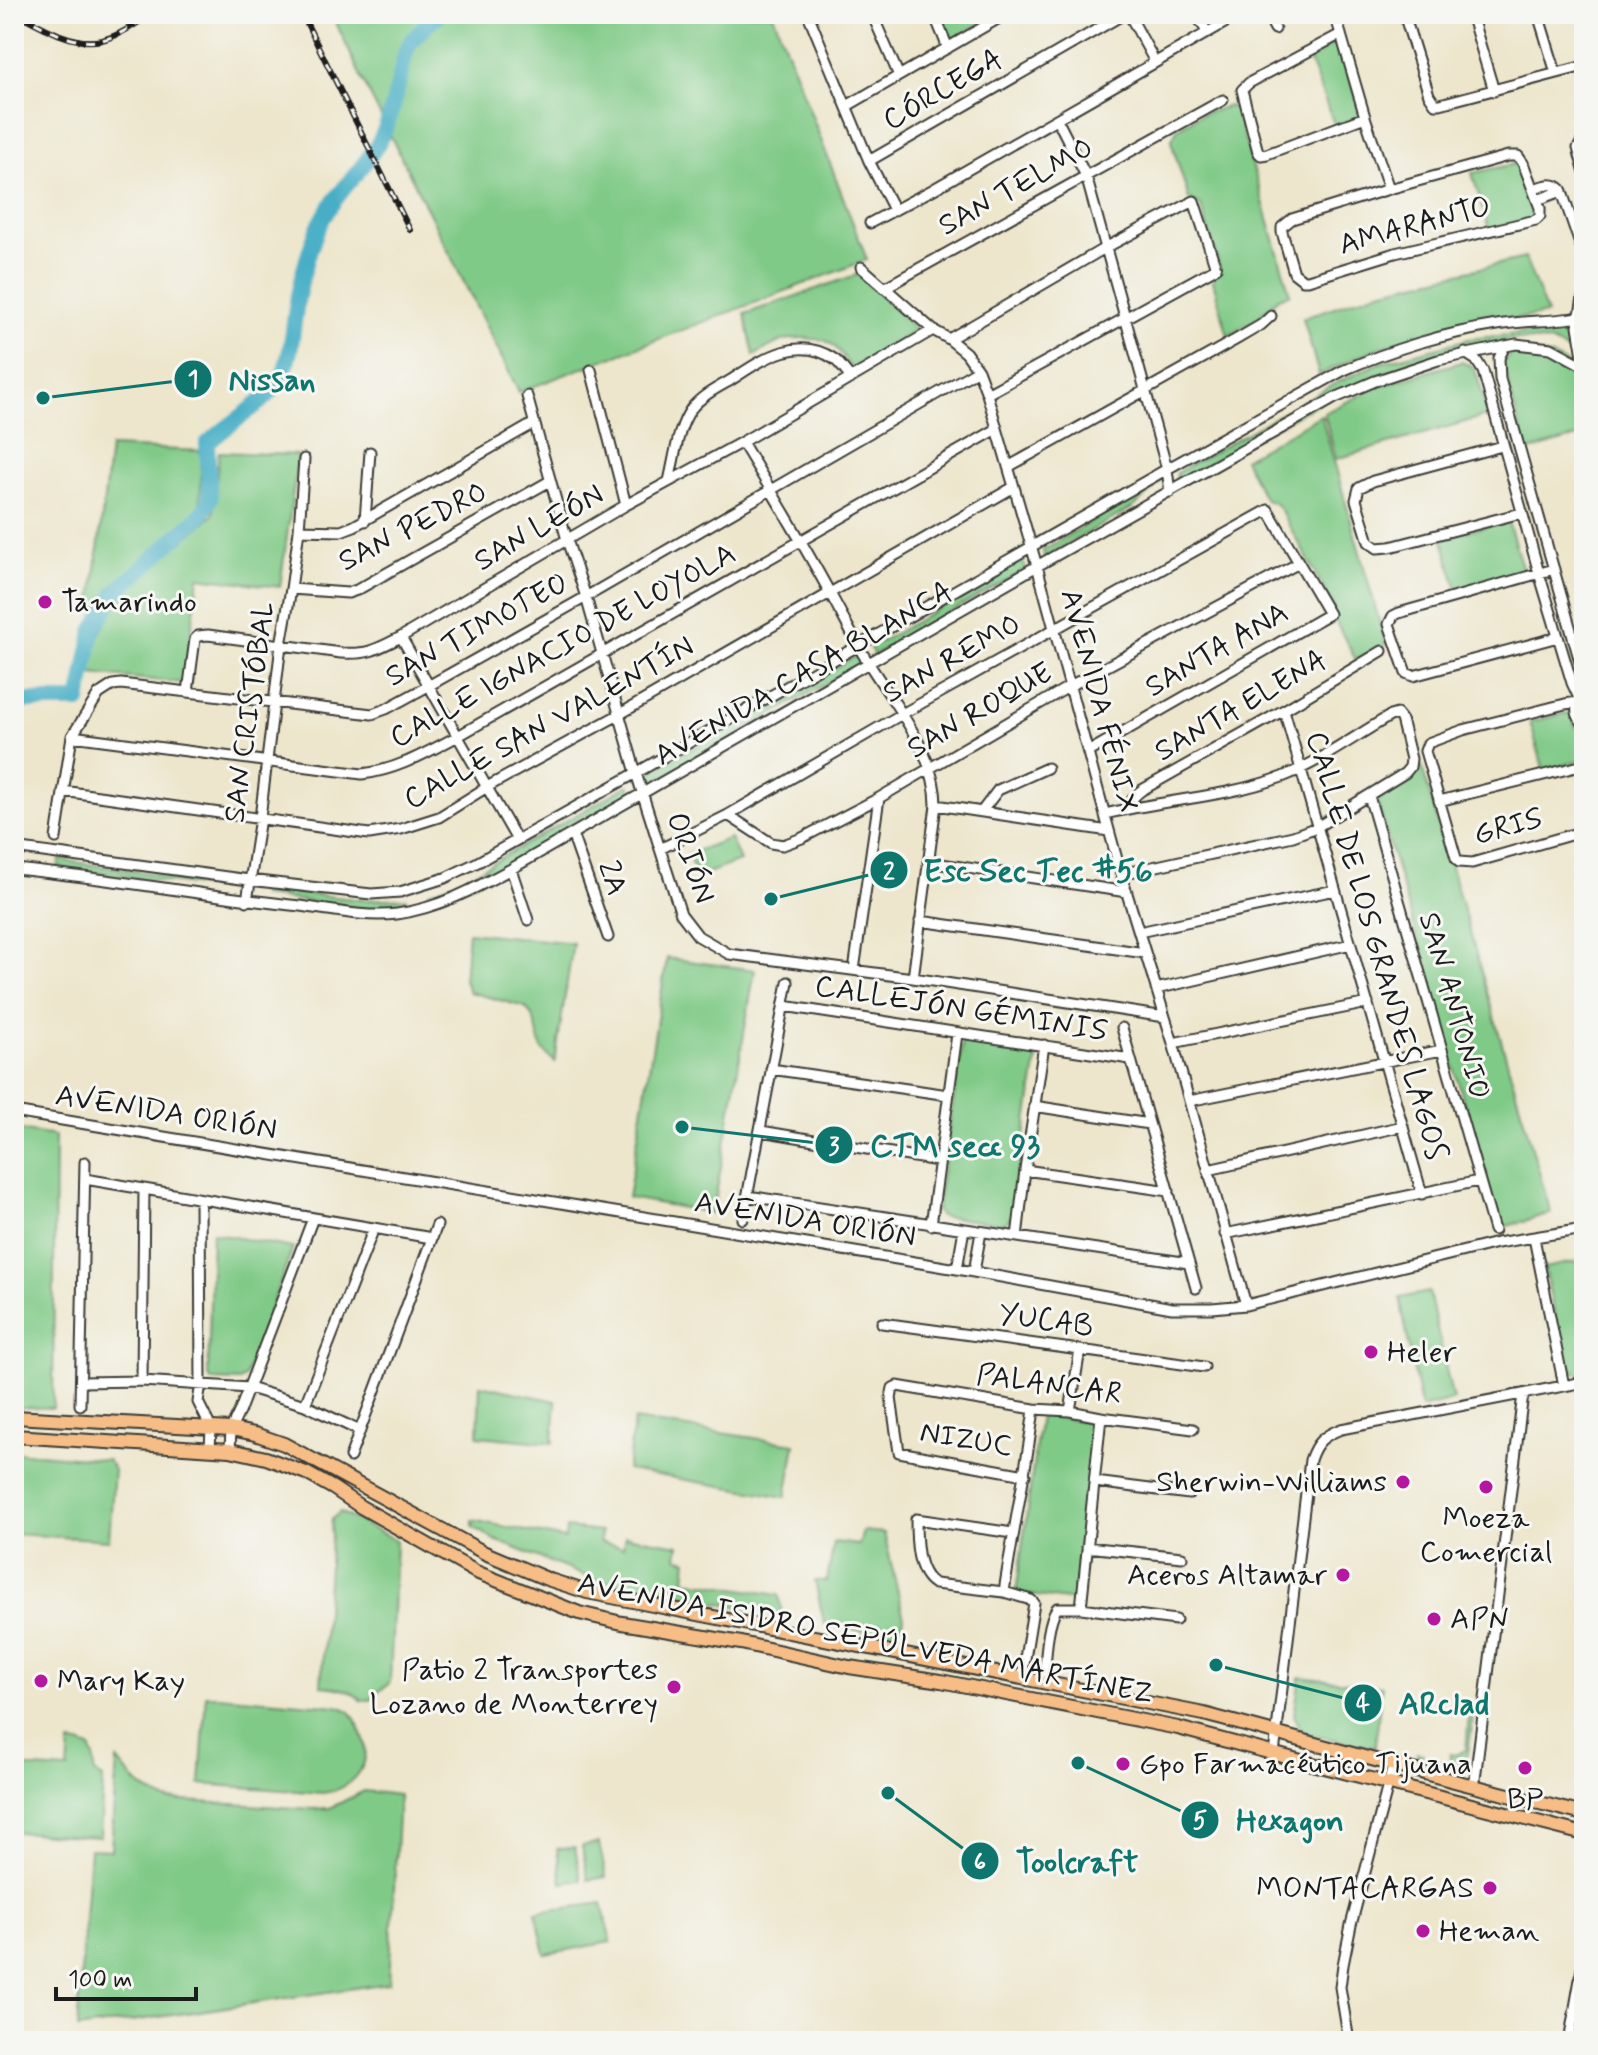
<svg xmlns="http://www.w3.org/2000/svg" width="1598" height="2055" viewBox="0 0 1598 2055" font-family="Mynerve,sans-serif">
<rect width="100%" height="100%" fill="#f6f6f2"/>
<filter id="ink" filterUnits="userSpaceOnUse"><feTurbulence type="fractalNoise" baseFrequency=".0125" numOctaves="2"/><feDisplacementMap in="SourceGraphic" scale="16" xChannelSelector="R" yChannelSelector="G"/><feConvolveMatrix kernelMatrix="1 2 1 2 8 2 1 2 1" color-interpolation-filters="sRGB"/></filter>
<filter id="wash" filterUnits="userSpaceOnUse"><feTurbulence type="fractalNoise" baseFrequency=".006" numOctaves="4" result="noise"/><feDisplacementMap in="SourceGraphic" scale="32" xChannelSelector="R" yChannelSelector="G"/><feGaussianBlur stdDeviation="1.8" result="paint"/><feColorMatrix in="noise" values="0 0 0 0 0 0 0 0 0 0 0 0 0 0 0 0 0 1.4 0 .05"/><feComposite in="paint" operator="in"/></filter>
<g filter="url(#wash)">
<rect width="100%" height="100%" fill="#ede6cc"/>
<path fill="#80ca87" stroke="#4e7352" stroke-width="2" d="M332,14h441l94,246 -348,132 -155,-309z
M941,14h54l-41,25 -4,-2z
M1339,40l23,76 -27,10 -26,-66z
M1229,106l7,3 54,185 -12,4 -20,20 -30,18 -15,-55 6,-15 -18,-60 -12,-7 -18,-58 7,-13 24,-14z
M1515,164l15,26 8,21 -4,8 -45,11 -17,-57z
M1525,258l22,56 -58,9 -111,25 -59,27 -16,-57 77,-27z
M859,274l57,56 -64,39c-7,-10 -15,-23 -26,-28 -5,-2 -8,-2 -13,-2 -26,-4 -38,4 -59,17l-9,-42z
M1575,328l-1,9 2,18 -26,-13 -36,-3 -61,12 -80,26 -53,25 -143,79 -1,-8 160,-90 43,-20 90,-24z
M1514,351c29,2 49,5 70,27v57l-58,17 -23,-90z
M1461,362l11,4 4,7 13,42 -153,44 -12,-46 55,-27z
M1321,415l65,230 -30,15 -24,-45 2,-8 -53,-96 -6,-8 -10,-3 -21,-41z
M110,447l92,4 -2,57 -109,103z
M219,452l79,3 -18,132 -81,-10 -15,106 -93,-9 6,-36 28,-48 88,-75z
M1161,481l-27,26 -90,50 -1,-7z
M1508,521l16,53 -66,17 -16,-54z
M1022,560l4,9 -152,86 -4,-7z
M858,655l4,8 -212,121 -3,-10z
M1571,712l4,14 9,5v29l-40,10 -14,-48z
M1422,767l129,446 -51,15 -90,-315 -33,-110v-8z
M629,785l4,9 -158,89 -44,17 -2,-8 31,-11z
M730,838l10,23 -43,16 -9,-23z
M60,860l179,26 -2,5 -179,-24z
M262,889l101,11 43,-2 1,7 -34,4 -112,-13z
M468,932l105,11 -18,119c-5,-5 -12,-10 -14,-16 -5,-14 -4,-28 -16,-39l-56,-15 -5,-12z
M667,958l88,12 -42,243 -85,-15z
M967,1037l66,11 3,1 2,4 -26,164 -9,7 -57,-7 -6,-1 -4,-4 27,-173z
M14,1129l41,7 -2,272 -39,-1z
M212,1233l81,15 -48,129 -5,4 -29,-1 -3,-6z
M1584,1260v114l-5,1 -14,-12 -21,-95z
M1429,1292l24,108 -32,8 -21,-110z
M480,1385l76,16 -3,42 -75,-7z
M1040,1415l57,8 -23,178 -58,-8z
M634,1420l161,24 -9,53 -159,-27z
M14,1452l94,8 6,10 -5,70 -95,-6z
M340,1512l50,25 6,5 -6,141 -13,10 -4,6 -11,2c-12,-13 -24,-13 -41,-15l11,-167z
M473,1520l92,19 1,-11 35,4 -1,10 23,5 2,-11 54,9 -2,12 10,3 -2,20 94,15 3,20 -192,-37 -95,-38 -22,-13z
M863,1531l21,2 20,85c-2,10 -8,14 -17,18l-63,-13 -9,-42h12l7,-39 25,3z
M1300,1677l82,9 -7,62 -72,-15 -9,-18z
M206,1695l131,11c4,1 8,3 12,5 5,4 7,10 10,16 17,32 -1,61 -36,66l-123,-9z
M1464,1709l10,2 -6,43c-11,17 -33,14 -50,5l-1,-6 6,1v5l26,5 1,-10 5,1 11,-5 3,-37 -6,-1z
M70,1743l9,1 11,4 4,10v14l9,6 -3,59 -86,-5v-65l54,3z
M117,1760c17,20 23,30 49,40l147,9 17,-1 34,-17 35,4 -10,188 -312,46 13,-180 21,1z
M599,1843l7,34 -18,3 -6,-34z
M575,1847l6,33 -19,3 -5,-34z
M602,1903l9,39 -66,12 -9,-42z"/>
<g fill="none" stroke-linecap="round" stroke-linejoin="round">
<path stroke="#47aec6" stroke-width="16" d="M14,701h65l14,-70 23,-39 86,-78 8,-15 -3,-55c21,-21 65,-44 76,-69 8,-19 9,-40 12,-60 3,-25 10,-52 19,-77 15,-42 47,-62 67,-100 10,-19 16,-49 21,-70 2,-8 3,-17 7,-23 8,-12 19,-22 30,-31"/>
</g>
</g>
<g filter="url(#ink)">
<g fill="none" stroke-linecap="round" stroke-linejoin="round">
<defs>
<path id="minor" d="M808,14l61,147 25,49
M872,14l27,62
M934,14l14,34
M1129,14l26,48
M1196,14l11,18
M1267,14l8,15
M1335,14l30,103 24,72
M1404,14l25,81 6,9h5l144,-38
M1471,14l23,77
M1538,14l18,59
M1341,34l-92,49 -7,7 16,62 3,3 6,-1 98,-37
M847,106l159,-92
M1057,119l29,57 81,293 3,23
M1584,138l-6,10 6,22
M1508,156h10l5,7 17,45v8l-4,4 -141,33 -87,27h-5l-9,-7 -12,-41v-5l10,-8 97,-30z
M869,161l255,-147
M1533,189c10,-3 20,-8 28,0l23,67
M1537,200l25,-9
M870,223l62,-33 308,-176
M861,267l72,63 16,9 17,14 12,17 9,24 50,172 84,308 52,169 73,262
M884,288l339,-188
M1584,292l-6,34 6,36
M949,339l156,-91 89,-47 22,67 -229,126
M1505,346l-6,12 1,21 84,297
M1465,353l11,7 7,11 56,202 33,110 8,17
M591,370l35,135
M527,396l40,144 19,57 50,176 24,76 21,65 17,22 31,18 184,24 252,39
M742,442c30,50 61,101 89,153 10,18 19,36 29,54 27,48 76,99 76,156l-23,173
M1502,446l-129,35 -14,7 -3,12 13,42 8,6 13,-1 131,-34
M1008,467l229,-128 24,-14 10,-9
M669,481c6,-24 8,-52 22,-72 10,-13 26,-21 40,-29 31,-20 66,-46 103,-21 6,4 11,12 16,18
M365,521l5,-69
M299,530l42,1 13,-5 179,-102
M1554,569l-155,44 -6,3 -4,8 17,49 7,3 145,-39
M291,589l57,4 9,-3 193,-109
M401,637l116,203
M188,692l7,-53 3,-3 10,-1 133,18c28,2 36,-4 60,-16l225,-132 116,-63 191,-112
M1581,699c-7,8 -5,17 3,25
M1578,702l-13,2 -102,26 -35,13 -3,8 31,107 3,4 13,1 112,-32
M1284,710l138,484
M72,736l290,38c36,-4 65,-22 96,-38l539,-307
M63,791l306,43 32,-5 38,-12 48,-30 133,-73 394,-227
M1369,796l125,434
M1439,801l145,-36
M936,805l173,26
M1130,808c1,-9 5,-13 12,-18l142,-80 98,-59
M982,811l16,-21 49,-22
M1105,814c58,-14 122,-17 177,-37 38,-15 73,-41 108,-61l7,-2 4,5 10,40 -1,8 -5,6 -88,54 -24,9 -172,38
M728,815l43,28 12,2 19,-7 77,-40 191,-112 229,-123
M572,834l36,103
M56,838l16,-102 27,-42 14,-9 8,-1 251,30 14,-5 44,-24 156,-88 392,-227
M14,848l235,32 122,14 29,-2 45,-14 33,-16 158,-89 531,-304 175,-98c47,-21 104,-38 155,-46 29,-5 59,-3 87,-9
M660,849l68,-34 174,-101 366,-204 61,104 -241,138
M928,862l199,30
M14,869c96,9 190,27 286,37 30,4 67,12 97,8 42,-6 77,-25 114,-45l526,-303 298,-168 40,-17 63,-21 78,-16 35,4 33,18
M511,869l17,51
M247,901l13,-83 21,-173 10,-56 8,-59 5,-71
M920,921l225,32
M1139,932l196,-42
M854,970l25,-172
M1156,989l195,-45
M784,1006l346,53
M1122,1028l74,260
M1173,1043l195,-40
M771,1069l177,26
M1189,1101l253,-51
M1034,1106l115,18
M14,1112l943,157 215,39h40l34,-3 251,-62 87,-14
M761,1131l177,30
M1025,1170l144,21
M1208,1170l195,-44
M85,1179l347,59
M748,1196l441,67
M200,1199l1,185 -3,18 13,26 -1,21
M743,1219l45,-237
M931,1225l26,-191
M1225,1234l254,-53
M1017,1237l8,-67 19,-125
M1534,1238l30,148
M957,1269l7,-40
M974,1272l7,-40
M882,1323l322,44
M142,1381l2,-192
M81,1382l61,-1 107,7 56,17 55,26
M80,1405l5,-243
M305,1405l69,-177
M1070,1411l10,-61
M230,1450l1,-21 9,-19 73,-192
M350,1457l87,-232
M1025,1475l-126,-23 -8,-54 2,-10 4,-2 137,23 36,2 31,6 92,12
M1095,1482l94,12
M1013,1533l-97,-14c0,21 0,54 19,65l69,8 27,8 3,3 -12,74
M1087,1547l95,10
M1004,1592c9,-61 22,-121 30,-183
M1081,1608l20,-191
M1044,1681c2,-19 2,-57 13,-73h24l95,12
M1274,1754l36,-294c6,-18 13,-24 31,-31l243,-47
M1474,1787l49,-393
M1349,2041l-9,-54 3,-22 8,-40 42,-159
M1569,2041l15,-84"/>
<path id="major" d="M14,1417l217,12 24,5 29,10 201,109 62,26 40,13 617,122c127,34 253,69 380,100
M14,1436l216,14 36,8 40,15 27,15 28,19 115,65 103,41 43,10 119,20 108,24 92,14 237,47 127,34 279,72"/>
</defs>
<use href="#minor" stroke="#3b3a36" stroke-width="13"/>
<use href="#major" stroke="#3b3a36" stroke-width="16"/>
<use href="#minor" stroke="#fff" stroke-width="9"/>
<use href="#major" stroke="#f6be86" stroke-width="12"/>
<defs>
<path id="rail" d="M19,14c9,6 18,10 28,15 45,23 64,12 104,-15
M302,14l108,216"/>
</defs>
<use href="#rail" stroke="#1c1c1c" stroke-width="6"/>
<use href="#rail" stroke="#f6f6f2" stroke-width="3" stroke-dasharray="9" stroke-linecap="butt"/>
</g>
</g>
<g fill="#b5179e" stroke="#f6f6f2" stroke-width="3">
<circle cx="45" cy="602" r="8"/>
<circle cx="1371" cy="1352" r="8"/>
<circle cx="1403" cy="1482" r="8"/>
<circle cx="1486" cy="1487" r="8"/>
<circle cx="1343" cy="1575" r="8"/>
<circle cx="1434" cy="1619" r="8"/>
<circle cx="41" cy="1681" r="8"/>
<circle cx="674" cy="1687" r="8"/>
<circle cx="1123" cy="1764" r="8"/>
<circle cx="1525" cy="1768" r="8"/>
<circle cx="1490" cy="1888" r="8"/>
<circle cx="1423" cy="1931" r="8"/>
</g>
<g text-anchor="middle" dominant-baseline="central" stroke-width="6" stroke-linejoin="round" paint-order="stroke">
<g font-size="30" fill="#1c1c1c" stroke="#f6f6f2">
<text transform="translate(943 90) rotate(-30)">CÓRCEGA</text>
<text transform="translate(1016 187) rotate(-29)">SAN TELMO</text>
<text transform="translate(1415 226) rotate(-15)">AMARANTO</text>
<text transform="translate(413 527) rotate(-27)">SAN PEDRO</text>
<text transform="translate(539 528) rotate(-30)">SAN LEÓN</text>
<text transform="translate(477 630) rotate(-29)">SAN TIMOTEO</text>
<text transform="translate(563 646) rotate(-29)">CALLE IGNACIO DE LOYOLA</text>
<text transform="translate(1217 650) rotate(-30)">SANTA ANA</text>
<text transform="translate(952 659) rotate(-29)">SAN REMO</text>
<text transform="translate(804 674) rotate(-30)">AVENIDA CASA BLANCA</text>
<text transform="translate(1099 701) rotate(75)">AVENIDA FÉNIX</text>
<text transform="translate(1241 706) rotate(-30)">SANTA ELENA</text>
<text transform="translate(980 711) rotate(-30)">SAN ROQUE</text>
<text transform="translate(250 712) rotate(-82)">SAN CRISTÓBAL</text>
<text transform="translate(549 723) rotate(-29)">CALLE SAN VALENTÍN</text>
<text transform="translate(1508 827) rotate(-15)">GRIS</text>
<text transform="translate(690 858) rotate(71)">ORIÓN</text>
<text transform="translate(612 878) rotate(71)">2A</text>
<text transform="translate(1376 946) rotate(74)">CALLE DE LOS GRANDES LAGOS</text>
<text transform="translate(1454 1006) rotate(74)">SAN ANTONIO</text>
<text transform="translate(961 1009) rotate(9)">CALLEJÓN GÉMINIS</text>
<text transform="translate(166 1113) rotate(9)">AVENIDA ORIÓN</text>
<text transform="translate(805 1220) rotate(9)">AVENIDA ORIÓN</text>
<text transform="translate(1046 1321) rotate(8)">YUCAB</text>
<text transform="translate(1049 1385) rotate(8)">PALANCAR</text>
<text transform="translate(966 1440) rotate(10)">NIZUC</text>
<text transform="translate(865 1639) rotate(11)">AVENIDA ISIDRO SEPÚLVEDA MARTÍNEZ</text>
</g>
<g font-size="30" fill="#1c1c1c" stroke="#f6f6f2" text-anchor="start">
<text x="61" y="602">Tamarindo</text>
<text x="1387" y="1352">Heler</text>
<text x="1387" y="1482" text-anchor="end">Sherwin-Williams</text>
<text x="1486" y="1518" text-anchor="middle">Moeza<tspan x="1486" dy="34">Comercial</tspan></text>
<text x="1327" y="1575" text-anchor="end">Aceros Altamar</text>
<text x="1450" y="1619">APN</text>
<text x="658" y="1670" text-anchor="end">Patio 2 Transportes<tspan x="658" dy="34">Lozano de Monterrey</tspan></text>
<text x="57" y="1681">Mary Kay</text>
<text x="1139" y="1764">Gpo Farmacéutico Tijuana</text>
<text x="1525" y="1799" text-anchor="middle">BP</text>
<text x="1474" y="1888" text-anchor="end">MONTACARGAS</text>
<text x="1439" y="1931">Heman</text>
</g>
</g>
<path fill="none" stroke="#0f766e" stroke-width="3" d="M43 398L193 379M771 899L889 870M682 1127L834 1145M1216 1665L1363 1703M1078 1763L1200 1820M888 1793L980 1861"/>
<g fill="#0f766e" stroke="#f6f6f2" stroke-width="3">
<circle cx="43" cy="398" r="8"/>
<circle cx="771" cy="899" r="8"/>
<circle cx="682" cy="1127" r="8"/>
<circle cx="1216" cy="1665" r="8"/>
<circle cx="1078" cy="1763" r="8"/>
<circle cx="888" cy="1793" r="8"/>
<circle cx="193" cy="379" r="20"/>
<circle cx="889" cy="870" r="20"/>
<circle cx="834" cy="1145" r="20"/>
<circle cx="1363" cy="1703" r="20"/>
<circle cx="1200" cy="1820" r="20"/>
<circle cx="980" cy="1861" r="20"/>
</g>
<g font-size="24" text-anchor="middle" font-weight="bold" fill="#fff">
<text x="193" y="387">1</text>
<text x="889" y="879">2</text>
<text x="834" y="1154">3</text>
<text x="1363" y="1711">4</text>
<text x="1200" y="1828">5</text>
<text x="980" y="1869">6</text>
</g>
<g font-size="32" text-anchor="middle" font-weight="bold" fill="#0f766e" stroke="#f6f6f2" stroke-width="6" stroke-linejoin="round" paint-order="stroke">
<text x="272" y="390">Nissan</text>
<text x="1038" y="881">Esc Sec Tec #56</text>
<text x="955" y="1156">CTM secc 93</text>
<text x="1444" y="1714">ARclad</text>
<text x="1290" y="1831">Hexagon</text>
<text x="1077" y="1872">Toolcraft</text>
</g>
<rect width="1598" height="2055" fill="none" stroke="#f6f6f2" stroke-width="48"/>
<path d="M56 1987v12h140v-12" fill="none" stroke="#1c1c1c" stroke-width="4"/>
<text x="68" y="1987" font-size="24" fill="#1c1c1c" stroke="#f6f6f2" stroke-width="6" paint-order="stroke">100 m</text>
</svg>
